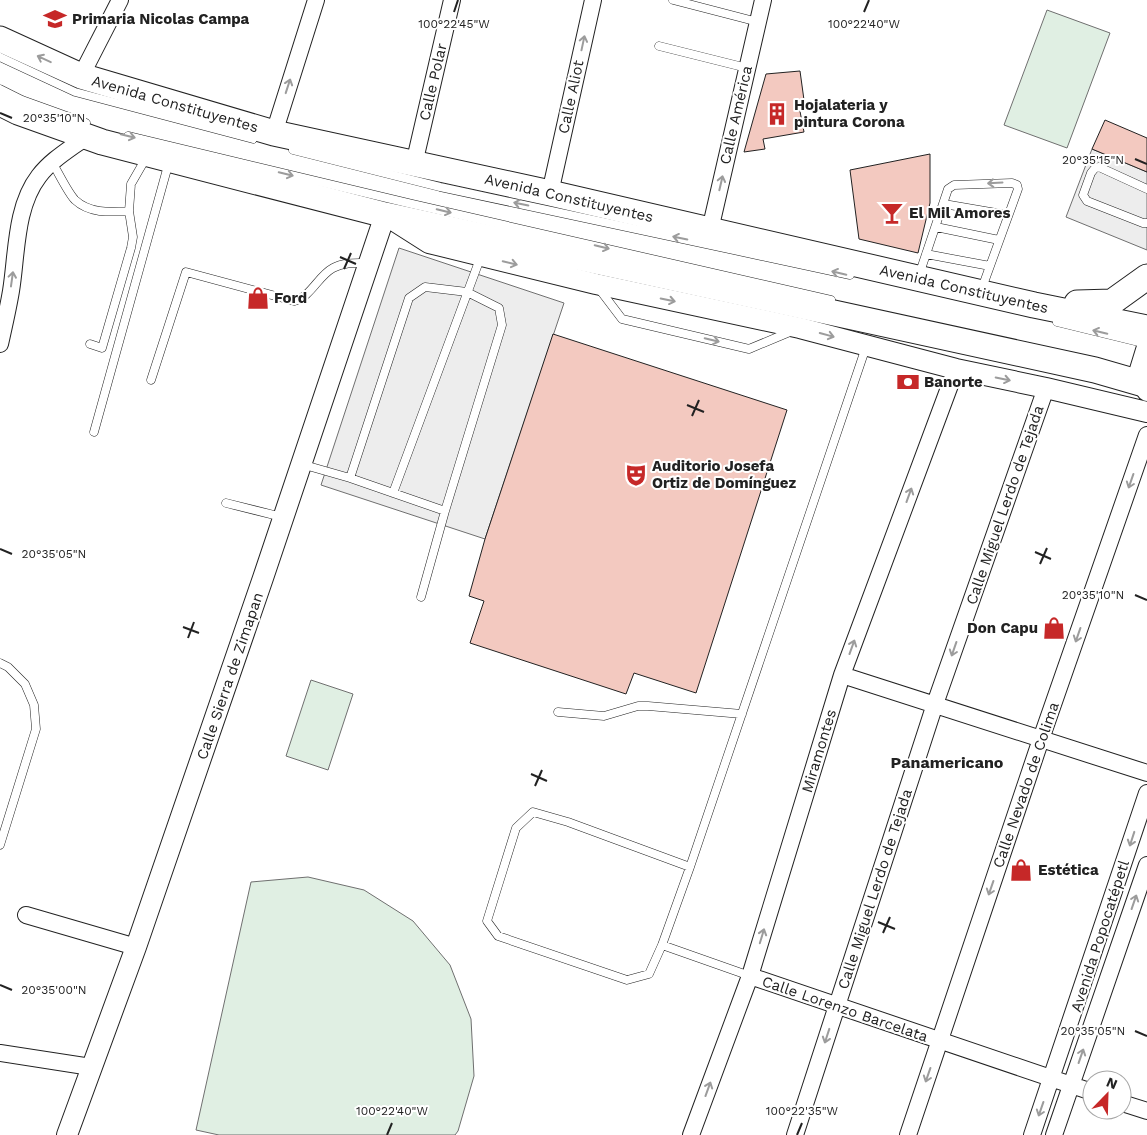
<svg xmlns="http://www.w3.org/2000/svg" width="1147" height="1135" viewBox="0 0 1147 1135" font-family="'Work Sans',sans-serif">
<rect width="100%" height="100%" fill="#fff"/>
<path fill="#e0efe3" stroke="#6f6f6f" d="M1047,10l63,23 -43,115 -63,-23z
M311,680l42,14 -25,76 -42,-14z
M308,877l56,13 49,31 37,44 21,54 3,57 -16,55 -3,4h-236l-23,-5 55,-248z"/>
<path fill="#ededed" stroke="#6f6f6f" d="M1092,149l55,23v78l-81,-33z
M399,248l165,55 -79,236 -164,-54z"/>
<path fill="#f3c9c0" stroke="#222" d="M800,71l4,29 -6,1 6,31 -41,7 2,10 -21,3 22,-78z
M1105,120l42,18v34l-55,-23z
M930,154v49l-12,50 -59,-14 -9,-69z
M553,334l234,76 -91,283 -62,-20 -8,21 -156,-51 14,-42 -15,-5 16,-57z"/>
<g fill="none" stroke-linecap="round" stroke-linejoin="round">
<defs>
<path id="service" d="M673,0l85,22
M659,46l88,22
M0,57l75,35 178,47
M0,89l22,11 64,23
M128,136l284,68 419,96
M293,150l147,37 410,88
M52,162c6,10 16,31 23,38 15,14 36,12 54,11l2,-27 15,-26
M1147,189l-48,-22 -4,1 -4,5 -8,22 4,6 56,22h4
M944,204l64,11
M936,227l63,13
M926,254l64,12
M919,275l29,-86 6,-4 58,-2 5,2 1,4 -36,99
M425,287l42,5 32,16 3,17 -57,186 -95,-33 59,-180z
M600,290l22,29 127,30 43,-18
M1057,322l90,22
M90,344l12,4 29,-100 2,-11 -4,-26
M151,380l35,-108 108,29c17,-4 24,-25 39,-33 11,-6 23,-5 35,-5
M94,432l75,-270
M301,464l49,14
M393,493l88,-237
M226,503l56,14
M421,597l24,-86
M0,663l8,4 17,17 9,21 2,24 -36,116
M558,712l46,4 34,-10h10l94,8
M690,867l-122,-45 -35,-10 -17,16 -29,93 11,15 129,44 22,-6 13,-29 28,-78 176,-520
M662,945l88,31"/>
<path id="minor" d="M81,76l39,-76
M274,133l42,-133
M414,164l38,-164
M550,193l43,-193
M710,230l53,-230
M0,344c4,-18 8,-35 11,-53 6,-37 4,-84 28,-115 12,-16 31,-27 47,-39
M842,675l305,98
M26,915l110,32
M750,976l342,116
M0,1053l91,14
M1122,1103l25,8
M691,1135l59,-159 92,-301 114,-306
M795,1135l140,-431 111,-316
M908,1135l133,-396 106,-304
M1032,1135l115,-342
M1054,1135l93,-270"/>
<path id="tertiary" d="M1147,347l-8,26 8,18
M67,1135l69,-188 127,-369 122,-363 44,28 167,41 204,44 156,41 90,19 101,24"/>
<path id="primary" d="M0,39l81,37 193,57 276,60 484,112 113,23
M0,103l18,9 84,30 283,73 710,155 52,15
M1077,303l35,-1 35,-25"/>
</defs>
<use href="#service" stroke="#222" stroke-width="9"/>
<use href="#minor" stroke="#222" stroke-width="18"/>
<use href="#tertiary" stroke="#222" stroke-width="22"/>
<use href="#primary" stroke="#222" stroke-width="27"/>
<use href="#service" stroke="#fff" stroke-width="8"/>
<use href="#minor" stroke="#fff" stroke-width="16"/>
<use href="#tertiary" stroke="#fff" stroke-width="20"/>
<use href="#primary" stroke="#fff" stroke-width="25"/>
</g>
<defs><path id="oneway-shaft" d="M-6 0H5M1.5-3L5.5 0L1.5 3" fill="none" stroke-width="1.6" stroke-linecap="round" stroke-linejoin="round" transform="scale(1.25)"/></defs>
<g stroke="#9c9c9c">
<use href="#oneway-shaft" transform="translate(583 43) rotate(-78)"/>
<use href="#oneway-shaft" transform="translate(44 59) rotate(-155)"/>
<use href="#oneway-shaft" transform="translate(288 86) rotate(-72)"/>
<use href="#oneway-shaft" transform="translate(128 136) rotate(14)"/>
<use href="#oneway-shaft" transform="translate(286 174) rotate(14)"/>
<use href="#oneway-shaft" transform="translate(721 183) rotate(-77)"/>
<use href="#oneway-shaft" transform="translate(995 183) rotate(177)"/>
<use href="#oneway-shaft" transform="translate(521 204) rotate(-168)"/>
<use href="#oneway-shaft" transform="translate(444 211) rotate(13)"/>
<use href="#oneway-shaft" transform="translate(680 238) rotate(-168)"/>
<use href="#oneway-shaft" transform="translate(602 247) rotate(13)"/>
<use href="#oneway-shaft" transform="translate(510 263) rotate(14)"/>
<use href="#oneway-shaft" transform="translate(839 273) rotate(-167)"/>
<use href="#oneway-shaft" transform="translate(12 279) rotate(-82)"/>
<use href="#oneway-shaft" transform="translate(668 300) rotate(12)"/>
<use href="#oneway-shaft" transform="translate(1100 332) rotate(-167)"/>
<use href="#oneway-shaft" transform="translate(827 335) rotate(15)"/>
<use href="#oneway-shaft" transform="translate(712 340) rotate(13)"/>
<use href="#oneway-shaft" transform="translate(1003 379) rotate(12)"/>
<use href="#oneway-shaft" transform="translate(1131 481) rotate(109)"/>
<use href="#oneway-shaft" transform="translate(909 495) rotate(-70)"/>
<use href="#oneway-shaft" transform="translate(1078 635) rotate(109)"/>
<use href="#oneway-shaft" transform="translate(852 647) rotate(-70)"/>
<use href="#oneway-shaft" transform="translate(954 649) rotate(109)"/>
<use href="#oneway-shaft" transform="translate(1132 839) rotate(108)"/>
<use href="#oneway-shaft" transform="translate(991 888) rotate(109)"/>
<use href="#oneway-shaft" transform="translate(1134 902) rotate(-71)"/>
<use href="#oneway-shaft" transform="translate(762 936) rotate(-73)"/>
<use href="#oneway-shaft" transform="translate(827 1036) rotate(108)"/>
<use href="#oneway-shaft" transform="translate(1081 1056) rotate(-71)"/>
<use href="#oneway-shaft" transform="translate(928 1075) rotate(109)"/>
<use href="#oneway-shaft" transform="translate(708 1089) rotate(-70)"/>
<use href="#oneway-shaft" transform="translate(1041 1109) rotate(109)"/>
</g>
<path fill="none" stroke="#222" stroke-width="2" d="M454,12l4,-12M864,12l5,-12M0,113l12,5M1135,159l12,5M340,257l16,7M344,269l7,-16M687,405l17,7M692,416l7,-16M0,549l12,5M1035,552l16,7M1040,564l7,-16M1135,595l12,5M183,627l16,6M188,638l6,-16M531,774l16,7M535,786l7,-16M878,922l17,7M883,933l7,-16M0,985l12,5M1135,1031l12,5M387,1135l5,-12M797,1135l5,-12"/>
<defs>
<symbol id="school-bare" viewBox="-9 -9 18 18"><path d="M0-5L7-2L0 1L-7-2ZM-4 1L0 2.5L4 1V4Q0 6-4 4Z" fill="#c62828" stroke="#fff" stroke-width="2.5" paint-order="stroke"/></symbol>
<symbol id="building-bare" viewBox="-9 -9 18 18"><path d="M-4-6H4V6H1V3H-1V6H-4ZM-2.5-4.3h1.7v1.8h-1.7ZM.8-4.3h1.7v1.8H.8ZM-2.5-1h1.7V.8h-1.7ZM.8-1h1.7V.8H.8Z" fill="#c62828" stroke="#fff" stroke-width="2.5" paint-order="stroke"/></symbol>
<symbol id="bar-bare" viewBox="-9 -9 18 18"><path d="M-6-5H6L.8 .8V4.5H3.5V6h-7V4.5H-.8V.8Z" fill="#c62828" stroke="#fff" stroke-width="2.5" paint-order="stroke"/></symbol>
<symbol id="shop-bare" viewBox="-9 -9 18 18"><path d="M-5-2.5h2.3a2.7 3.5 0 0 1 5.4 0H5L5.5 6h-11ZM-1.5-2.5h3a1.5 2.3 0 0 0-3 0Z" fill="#c62828" stroke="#fff" stroke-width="2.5" paint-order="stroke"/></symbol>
<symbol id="bank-bare" viewBox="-9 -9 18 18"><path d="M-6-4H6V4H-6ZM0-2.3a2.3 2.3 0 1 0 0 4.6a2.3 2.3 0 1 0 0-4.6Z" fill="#c62828" stroke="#fff" stroke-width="2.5" paint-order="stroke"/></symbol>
<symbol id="theatre-bare" viewBox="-9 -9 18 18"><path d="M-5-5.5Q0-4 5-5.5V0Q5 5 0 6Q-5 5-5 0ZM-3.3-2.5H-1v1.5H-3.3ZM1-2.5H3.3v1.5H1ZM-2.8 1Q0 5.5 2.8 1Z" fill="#c62828" stroke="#fff" stroke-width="2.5" paint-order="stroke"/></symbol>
</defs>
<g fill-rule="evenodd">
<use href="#school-bare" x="39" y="3" width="32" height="32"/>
<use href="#building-bare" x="761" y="98" width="32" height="32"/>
<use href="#bar-bare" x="876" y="197" width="32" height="32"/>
<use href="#shop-bare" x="242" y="282" width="32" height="32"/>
<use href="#bank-bare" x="892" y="366" width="32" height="32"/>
<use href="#theatre-bare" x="620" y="459" width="32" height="32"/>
<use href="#shop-bare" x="1038" y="612" width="32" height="32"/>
<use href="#shop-bare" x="1005" y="854" width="32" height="32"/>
</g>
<g text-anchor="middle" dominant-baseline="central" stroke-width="4" stroke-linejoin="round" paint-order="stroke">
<g font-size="15" font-weight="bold" fill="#222" stroke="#fff" text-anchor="start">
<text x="72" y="19">Primaria Nicolas Campa</text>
<text x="794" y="105">Hojalateria y<tspan x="794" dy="17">pintura Corona</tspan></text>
<text x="909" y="213">El Mil Amores</text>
<text x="274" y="298">Ford</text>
<text x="924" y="382">Banorte</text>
<text x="652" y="466">Auditorio Josefa<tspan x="652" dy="17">Ortiz de Domínguez</tspan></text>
<text x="1038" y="628" text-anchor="end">Don Capu</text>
<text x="1038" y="870">Estética</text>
</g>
<g font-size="15" fill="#222" stroke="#fff">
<text transform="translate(433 82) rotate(-77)">Calle Polar</text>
<text transform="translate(571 97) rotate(-78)">Calle Aliot</text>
<text transform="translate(175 104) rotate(16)">Avenida Constituyentes</text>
<text transform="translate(736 115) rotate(-77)">Calle América</text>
<text transform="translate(569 198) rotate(13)">Avenida Constituyentes</text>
<text transform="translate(964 289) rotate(13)">Avenida Constituyentes</text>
<text transform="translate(1005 505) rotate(-71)">Calle Miguel Lerdo de Tejada</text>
<text transform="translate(230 676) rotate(-71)">Calle Sierra de Zimapan</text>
<text transform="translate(819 751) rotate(-73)">Miramontes</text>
<text transform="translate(1026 785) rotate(-71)">Calle Nevado de Colima</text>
<text transform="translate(875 889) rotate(-72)">Calle Miguel Lerdo de Tejada</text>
<text transform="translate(1100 936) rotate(-72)">Avenida Popocatépetl</text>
<text transform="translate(845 1009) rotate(19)">Calle Lorenzo Barcelata</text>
</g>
<g font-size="16" font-weight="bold" fill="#222" stroke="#fff">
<text x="947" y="762">Panamericano</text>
</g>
</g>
<g font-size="12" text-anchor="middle" fill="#222" stroke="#fff" stroke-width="4" stroke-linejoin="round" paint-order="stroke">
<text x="454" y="28">100°22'45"W</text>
<text x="864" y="28">100°22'40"W</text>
<text x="54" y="122">20°35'10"N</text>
<text x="1093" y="164">20°35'15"N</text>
<text x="54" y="558">20°35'05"N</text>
<text x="1093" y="599">20°35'10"N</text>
<text x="54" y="994">20°35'00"N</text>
<text x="1093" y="1035">20°35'05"N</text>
<text x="392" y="1115">100°22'40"W</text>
<text x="802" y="1115">100°22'35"W</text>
</g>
<g transform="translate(1107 1095) rotate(23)"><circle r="24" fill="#ffffff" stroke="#a7a7a7"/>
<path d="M0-4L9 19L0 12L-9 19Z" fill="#c62828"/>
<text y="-8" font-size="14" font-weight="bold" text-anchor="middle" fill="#222222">N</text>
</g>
</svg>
